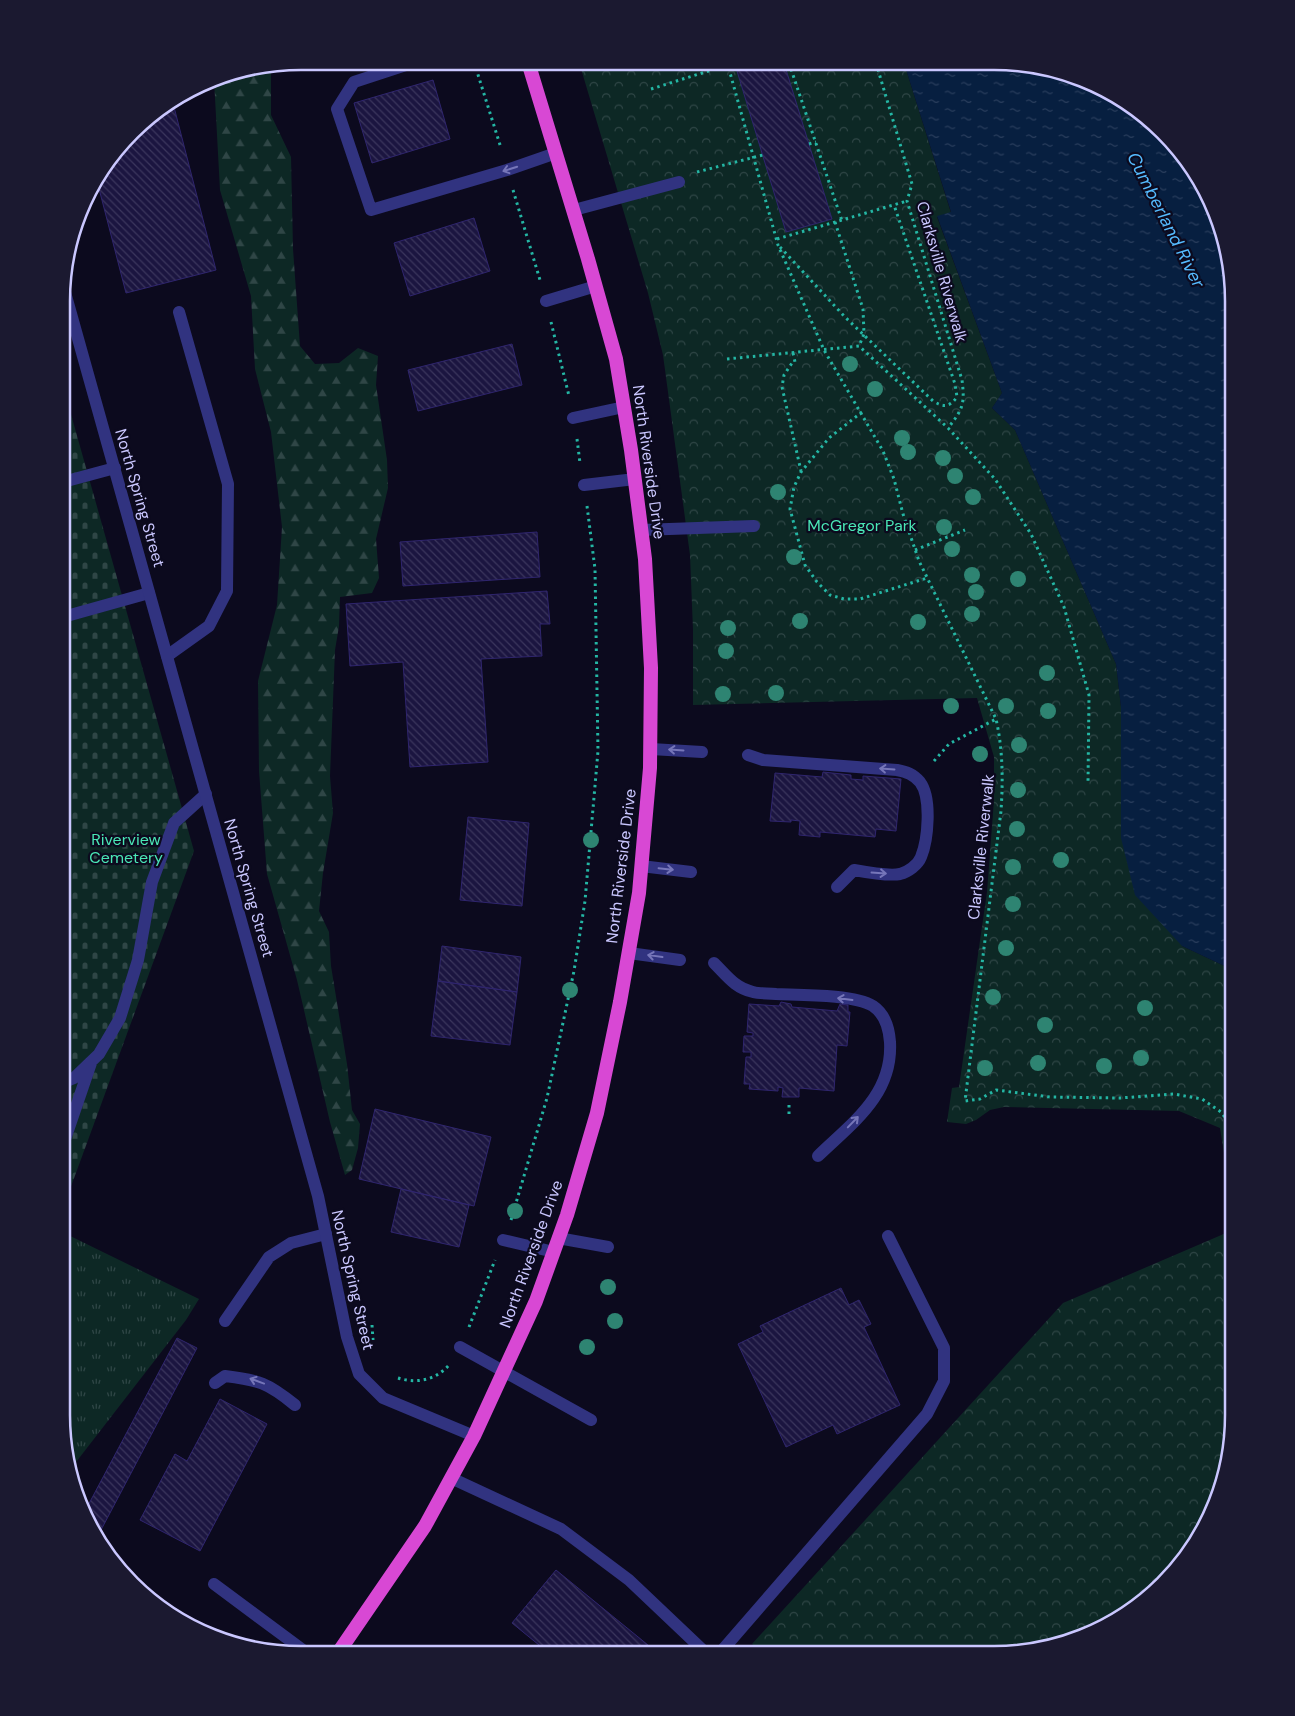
<svg xmlns="http://www.w3.org/2000/svg" width="1295" height="1716" viewBox="0 0 1295 1716" font-family="'DM Sans',sans-serif">
<defs>
<pattern id="grass-tufts" width="24" height="20" patternUnits="userSpaceOnUse" patternTransform="scale(1.25)"><rect width="24" height="20" fill="#0d2825"/><path d="M3 7l-1-3M5 7V3M7 7l1-3M15 17l-1-3M17 17v-4M19 17l1-3" fill="none" stroke="#2f4646"/></pattern>
<pattern id="forest-firs" width="22" height="20" patternUnits="userSpaceOnUse" patternTransform="scale(1.25)"><rect width="22" height="20" fill="#0d2825"/><path d="M5 1l3.5 6h-7zM16 11l3.5 6h-7z" fill="#2f4646"/></pattern>
<pattern id="cemetery-stones" width="16" height="16" patternUnits="userSpaceOnUse" patternTransform="scale(1.25)"><rect width="16" height="16" fill="#0d2825"/><path d="M2 7V4a2 2 0 0 1 4 0v3zM10 15v-3a2 2 0 0 1 4 0v3z" fill="#2f4646"/></pattern>
<pattern id="park-crowns" width="20" height="18" patternUnits="userSpaceOnUse" patternTransform="scale(1.25)"><rect width="20" height="18" fill="#0d2825"/><path d="M2 6a3 3 0 1 1 6 0M12 15a3 3 0 1 1 6 0" fill="none" stroke="#2f4646"/></pattern>
<pattern id="water-ripples" width="26" height="14" patternUnits="userSpaceOnUse" patternTransform="scale(1.25)"><rect width="26" height="14" fill="#071f40"/><path d="M2 4q2-2 4 0t4 0M15 11q2-2 4 0t4 0" fill="none" stroke="#2a3e5d"/></pattern>
<pattern id="building-back-hatch" width="6" height="6" patternUnits="userSpaceOnUse" patternTransform="scale(1.25)"><rect width="6" height="6" fill="#1b1540"/><path d="M-1 5l2 2M0 0l6 6M5-1l2 2" fill="none" stroke="#3b365d"/></pattern>
</defs>
<rect width="100%" height="100%" fill="#0c0a1e"/>
<path fill="url(#grass-tufts)" d="M62,1232l137,67 -13,21 -113,146 -12,-51z"/>
<path fill="url(#forest-firs)" d="M271,66v49l20,42 2,92 7,97 15,18 24,-1 19,-15 20,8 -2,29 11,75 1,28 -12,51 3,39 -7,15 -32,4 -1,29 -4,24 -5,126 3,37 -10,60 -4,38 10,21 2,34 16,98 5,46 8,14 -2,24 -6,22 -7,5 -15,-53 -33,-142 -30,-106 -8,-103 -1,-90 19,-76 5,-78 -11,-95 -16,-63 -4,-73 -31,-106 -6,-111 10,-5z"/>
<path fill="url(#cemetery-stones)" d="M63,386l131,465 -132,360z"/>
<path fill="url(#park-crowns)" d="M579,62l325,1 47,150 -14,4 65,176 -10,15 23,22 101,234 5,43 61,239 51,24v239l-13,-81 -41,-17 -175,-4 -14,3 -14,10 -10,4 -19,-2 5,-34 7,-1 28,-195 7,-92v-43l-17,-59 -284,7v-75l-3,-75 -27,-200 -15,-62z
M1233,1230v201l-12,61 -28,56 -41,47 -52,35 -106,25 -230,-1 -12,-10 311,-341z"/>
<path fill="url(#water-ripples)" d="M904,63h122l59,16 55,32 69,84 25,106 -1,669 -51,-24 -47,-51 -14,-57v-131l-5,-43 -101,-234 -23,-22 10,-15 -65,-177 14,-4z"/>
<path fill="url(#building-back-hatch)" stroke="#2f256e" d="M320,61h17l-16,6z
M764,63h20l48,156 -46,13 -49,-161z
M433,80l17,59 -78,24 -18,-60z
M173,103l43,167 -90,23 -30,-116 47,-56z
M474,218l16,53 -80,25 -16,-53z
M512,344l10,41 -104,26 -10,-41z
M537,532l3,45 -137,9 -3,-44z
M547,591l3,33h-10l2,32 -61,3 7,103 -78,5 -7,-105 -53,4 -4,-62z
M823,772l28,3v4l12,1v-4l38,3 -5,52 -20,-2 -1,8 -55,-5v5l-21,-2 1,-14 -9,-1v2l-21,-1 5,-48 47,4z
M468,817l61,6 -7,83 -62,-6z
M442,946l79,11 -4,35 -79,-11z
M438,981l79,11 -7,53 -79,-9z
M781,1002l10,2 1,3 45,4 3,-7 8,1v7h2l-3,34 -10,-1 -3,46 -35,-3v9h-17l1,-9 -5,-1v4l-29,-2 1,-5h-6l2,-27h5v-5h-8l1,-16h9v-3l-6,-1 2,-28 30,2z
M375,1109l116,28 -17,69 -115,-27z
M401,1189l68,16 -10,42 -68,-15z
M841,1288l8,17 10,-5 12,24 -7,3 36,78 -63,29 -4,-9 -47,22 -48,-103 25,-12 -3,-6z
M177,1338l20,10 -96,182 -13,-7 -4,-10z
M220,1399l47,25 -67,127 -60,-31 35,-66 12,7z
M556,1570l103,84h-109l-38,-31z"/>
<g fill="none" stroke-linecap="round" stroke-linejoin="round">
<path stroke="#24b6a4" stroke-width="3" stroke-dasharray="2.5 4" stroke-linecap="butt" d="M474,62l27,86
M727,62l51,183 46,105 59,101 11,28 9,35 16,47 77,158c7,31 7,61 5,92l-36,290 15,-2 16,-9 54,7 70,1 54,-4 28,5 19,13 12,16
M789,63l53,158
M876,63l36,121 -5,17 55,179c3,24 1,29 -14,48
M651,89l83,-26
M809,144l7,-2
M697,172l66,-17
M513,190l27,90
M835,222l28,87 1,25 -5,12
M777,239l130,-38
M780,247l65,70 88,84c10,6 16,7 24,-4l-2,-13 -61,-179
M551,322l18,74
M793,353l2,9 -3,1 -8,12 -2,12 19,84
M727,359l132,-13 89,82 47,51 36,55 33,73 25,88 -1,88
M862,412l-33,26 -28,34 -7,15 -4,22 15,56 12,17 13,13 14,4h16l67,-21
M577,439l3,24
M915,550l50,-20
M934,761l15,-17 47,-25
M789,1114v-9
M511,1220l36,-122 27,-127 11,-70 13,-150 -3,-182 -8,-63
M372,1325l1,15
M469,1327l26,-67
M398,1378c19,6 38,2 51,-13"/>
<path stroke="#313380" stroke-width="12" d="M415,62l-61,20 -17,27 34,101 136,-40 49,-17
M574,210l105,-28
M546,301l50,-15
M573,418l51,-11
M63,482l52,-14
M584,485l51,-6
M641,530l113,-4
M63,617l86,-24
M167,656l42,-30 18,-35 1,-107 -49,-172
M651,749l51,3
M748,755l15,5 134,10c10,2 16,4 23,12 12,16 8,58 1,75 -3,8 -13,15 -21,17 -10,2 -35,-2 -46,-4l-17,17
M641,866l50,6
M629,953l51,7
M714,963c13,13 21,25 39,29 7,2 15,1 23,2 23,1 78,0 97,12 12,8 16,22 17,36 3,53 -38,81 -72,114
M62,1083l12,-5 25,-24 21,-36 18,-58 14,-78 22,-59 32,-29
M62,1148l29,-85
M558,1238l50,9
M503,1240l51,12
M225,1321l44,-64 22,-14 35,-9
M460,1347l131,73
M215,1383l10,-7c34,4 43,7 70,29
M451,1478l110,51 68,51 78,74
M214,1584l93,69
M719,1654l208,-240 17,-33v-33l-56,-112"/>
<path stroke="#313380" stroke-width="12" d="M63,285l255,911 29,141 12,37 24,24 91,38"/>
<path stroke="#d848d4" stroke-width="14" d="M338,1653l87,-127 49,-90 62,-135 31,-86 30,-102 23,-111 19,-109 11,-125 1,-100 -6,-109 -14,-109 -15,-91 -28,-100 -60,-197"/>
</g>
<g fill="#2e8472">
<circle cx="850" cy="364" r="8"/>
<circle cx="875" cy="389" r="8"/>
<circle cx="902" cy="438" r="8"/>
<circle cx="908" cy="452" r="8"/>
<circle cx="943" cy="458" r="8"/>
<circle cx="955" cy="476" r="8"/>
<circle cx="778" cy="492" r="8"/>
<circle cx="973" cy="497" r="8"/>
<circle cx="944" cy="527" r="8"/>
<circle cx="952" cy="549" r="8"/>
<circle cx="794" cy="557" r="8"/>
<circle cx="972" cy="575" r="8"/>
<circle cx="1018" cy="579" r="8"/>
<circle cx="976" cy="592" r="8"/>
<circle cx="972" cy="614" r="8"/>
<circle cx="800" cy="621" r="8"/>
<circle cx="918" cy="622" r="8"/>
<circle cx="728" cy="628" r="8"/>
<circle cx="726" cy="651" r="8"/>
<circle cx="1047" cy="673" r="8"/>
<circle cx="776" cy="693" r="8"/>
<circle cx="723" cy="694" r="8"/>
<circle cx="951" cy="706" r="8"/>
<circle cx="1006" cy="706" r="8"/>
<circle cx="1048" cy="711" r="8"/>
<circle cx="1019" cy="745" r="8"/>
<circle cx="980" cy="754" r="8"/>
<circle cx="1018" cy="790" r="8"/>
<circle cx="1017" cy="829" r="8"/>
<circle cx="591" cy="840" r="8"/>
<circle cx="1061" cy="860" r="8"/>
<circle cx="1013" cy="867" r="8"/>
<circle cx="1013" cy="904" r="8"/>
<circle cx="1006" cy="948" r="8"/>
<circle cx="570" cy="990" r="8"/>
<circle cx="993" cy="997" r="8"/>
<circle cx="1145" cy="1008" r="8"/>
<circle cx="1045" cy="1025" r="8"/>
<circle cx="1141" cy="1058" r="8"/>
<circle cx="1038" cy="1063" r="8"/>
<circle cx="1104" cy="1066" r="8"/>
<circle cx="985" cy="1068" r="8"/>
<circle cx="515" cy="1211" r="8"/>
<circle cx="608" cy="1287" r="8"/>
<circle cx="615" cy="1321" r="8"/>
<circle cx="587" cy="1347" r="8"/>
</g>
<defs><path id="oneway-shaft" d="M-6 0H5M1.5-3L5.5 0L1.5 3" fill="none" stroke-width="1.6" stroke-linecap="round" stroke-linejoin="round" transform="scale(1.25)"/></defs>
<g stroke="#7676b9">
<use href="#oneway-shaft" transform="translate(510 169) rotate(162)"/>
<use href="#oneway-shaft" transform="translate(676 750) rotate(-176)"/>
<use href="#oneway-shaft" transform="translate(887 769) rotate(-176)"/>
<use href="#oneway-shaft" transform="translate(666 869) rotate(6)"/>
<use href="#oneway-shaft" transform="translate(879 873) rotate(4)"/>
<use href="#oneway-shaft" transform="translate(655 956) rotate(-172)"/>
<use href="#oneway-shaft" transform="translate(845 999) rotate(-173)"/>
<use href="#oneway-shaft" transform="translate(853 1122) rotate(-46)"/>
<use href="#oneway-shaft" transform="translate(257 1381) rotate(-160)"/>
</g>
<g text-anchor="middle" dominant-baseline="central" stroke-width="4.5" stroke-linejoin="round" paint-order="stroke">
<g font-size="16" fill="#cac7ff" stroke="#0c0a1e">
<text transform="translate(942 272) rotate(74)">Clarksville Riverwalk</text>
<text transform="translate(649 462) rotate(82)">North Riverside Drive</text>
<text transform="translate(140 498) rotate(74)">North Spring Street</text>
<text transform="translate(981 847) rotate(-84)">Clarksville Riverwalk</text>
<text transform="translate(621 866) rotate(-83)">North Riverside Drive</text>
<text transform="translate(249 888) rotate(74)">North Spring Street</text>
<text transform="translate(531 1254) rotate(-70)">North Riverside Drive</text>
<text transform="translate(353 1280) rotate(77)">North Spring Street</text>
</g>
<g font-size="16" fill="#4ae7b6" stroke="#0c0a1e">
<text x="862" y="525">McGregor Park</text>
<text x="126" y="839">Riverview<tspan x="126" dy="18">Cemetery</tspan></text>
</g>
<g font-size="18" font-style="italic" fill="#5bf" stroke="#0c0a1e">
<text transform="translate(1166 220) rotate(63)">Cumberland River</text>
</g>
</g>
<path d="M0 0H1295V1716H0ZM301 70H994A231 231 0 0 1 1225 301V1415A231 231 0 0 1 994 1646H301A231 231 0 0 1 70 1415V301A231 231 0 0 1 301 70Z" fill="#1b1930" fill-rule="evenodd"/>
<path fill="none" stroke="#cac7ff" stroke-width="2.5" d="M301 70H994A231 231 0 0 1 1225 301V1415A231 231 0 0 1 994 1646H301A231 231 0 0 1 70 1415V301A231 231 0 0 1 301 70Z"/>
</svg>
